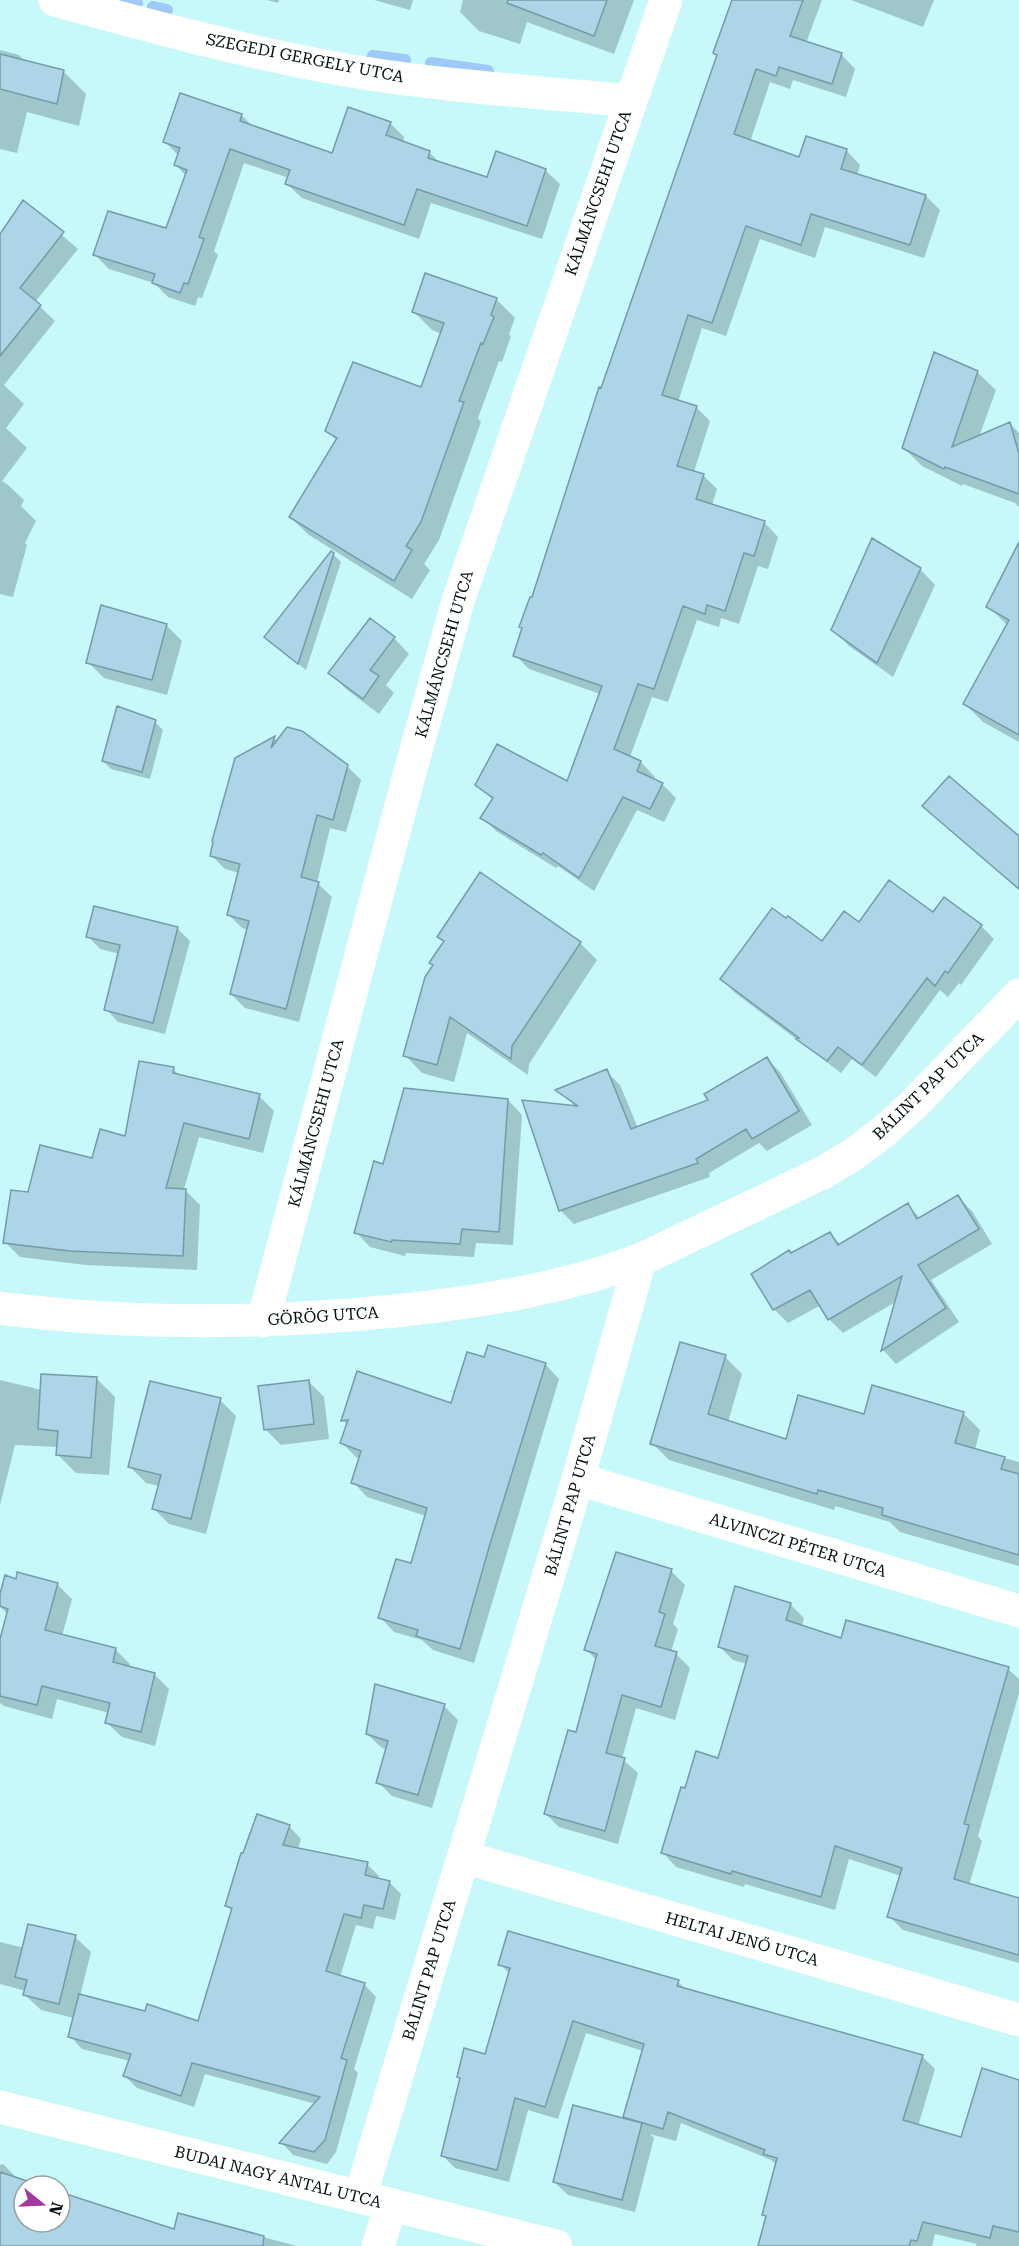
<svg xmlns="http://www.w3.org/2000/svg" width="1019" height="2246" viewBox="0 0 1019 2246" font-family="'Roboto Serif',serif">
<rect width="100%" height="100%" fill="#c7f8fa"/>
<path fill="#0003" d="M267,0h12l-1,3z
M374,0h39l-3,10z
M463,0h171l-20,54 -87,-32 -7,22 -41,-13 -19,-19z
M734,0h88l-16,43 35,11 14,15 -9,28 -53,-17 -3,9 -20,-7 -20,60 50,17 46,-9 14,15 -3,11 69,20 14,14 -16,48 -99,-31 -10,31 -55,-19 -34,97 -24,-8 -24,74 18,5 14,14 -16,51 9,3 14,14 -5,16 52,17 14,15 -10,32 -10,-3 -19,58 -18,-6 -2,9 -22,-7 -29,82 -16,-5 -22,60 11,5 14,15 -2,3 9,4 14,14 -12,24 -27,-12 -43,81 -36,-25 -2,2 -60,-37 -14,-14 11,-17 -16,-15 91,-2 32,-89 -71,-25 -14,-14 87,-265 116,-334 -3,-3z
M851,0h83l-11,27z
M0,50l19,5 7,7 37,9 23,23 -7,32 -52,-14 -10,41 -17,-4z
M241,115l13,12 79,28 57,-32 14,14 -1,6 26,9 11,11 48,16 57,-9 15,14 -18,55 -111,-36 -12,36 -117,-41 -15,-14 2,-6 -45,-15 -30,88 4,4 -16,43 -4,-1 -3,9 -27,-9 -14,-14 -45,-14 -14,-14 72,-25 19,-54 -10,-11 3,-9 -14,-14z
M24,202l54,47 -43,53 20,19 -51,64 20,19 -18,24 21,20 -25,33 6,4 16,15 -3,6 15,15 -11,22 2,2 -14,52 -13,-3v-358z
M496,299l19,19 -6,16 2,2 -9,26 -3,-1 -21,57 3,4 -42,118 -15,24 6,6 -18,29 -103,-64 -19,-18 47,-76 -10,-11 94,-41 21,-55 -10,-4 -18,-18z
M977,372l19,18 -17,47 31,-13 9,9v74l-4,-4 -52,-19 -1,2 -40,-20 -18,-18z
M1019,545v197l-36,-20 -18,-18 43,-78 -20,-20z
M333,554l8,8 -35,108 -32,-26z
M920,569l15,16 -42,92 -44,-31 -16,-16z
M166,625l16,16 -15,54 -63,-17 -16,-16z
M394,638l15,16 -23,31 8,8 -15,21 -33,-25 -16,-16z
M155,722l8,8 -13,49 -39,-10 -8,-8z
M274,738l4,3 69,25 14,14 -15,52 -16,-4 -13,55 15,14 -33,125 -54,-14 -14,-14 17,-64 -6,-2 -14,-14 11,-41 -14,-4 -13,-13 25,-97z
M934,914l47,12 13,13 -33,46 -2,-2 -11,14 -8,-7 -64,87 -24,-18 -11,14 -107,-81 -12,-13 100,-36 37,-19z
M177,928l13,13 -25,93 -47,-12 -12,-13 14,-55 -20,-5 -12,-13z
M439,937l141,6 17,17 -68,104 -1,11 -61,-42 -13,49 -32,-9 -17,-18 40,-112z
M767,1059l13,13 32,53 -45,26 -8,-8 -50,30 1,4 -136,47 -13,-13 -37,-109 52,5 -18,-17 48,-19 14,14 18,43 73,-28z
M173,1069l8,8 78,19 15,15 -11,42 -64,-16 -15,52 16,16 -3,65 -111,-5 -66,-8 -15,-15 24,-48 64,-35 33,-21z
M508,1100l14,15 -9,130 -37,-2 -2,14 -68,-4 -1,3 -35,-9 -14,-15 28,-67z
M958,1197l14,14 20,33 -61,36 28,42 -63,42 -13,-14 14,-49 -54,32 -14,-14 -8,-14 -33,18 -14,-14 18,-54 38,-21 11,11 66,-40 14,14z
M725,1357l17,17 -14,48 59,19 78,-25 98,-3 17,17 -5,20 44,12v104l-119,-34 -10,-10 -55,-16 -1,4 -165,-50 -17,-17z
M485,1359l60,5 14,15 -85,284 -41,-13 -11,-10 -28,-8 -14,-15 32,-52 14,-49 -59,-19 -14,-15 7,-23 -4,-2 -14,-14 5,-18 -4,-5 109,-15z
M97,1379l18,18 -6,78 -33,-2 -18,-18v-8l-43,-2 -15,60v-125l42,10z
M308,1381l16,16 5,42 -48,6 -16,-16z
M220,1400l16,16 -30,118 -37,-10 -16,-16 6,-22 -13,-3 -16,-16z
M671,1571l14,14 -12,39 5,5 -7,23 5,2 14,14 -15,52 -39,-12 -14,51 16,14 -20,71 -59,-17 -14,-14 32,-79 20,-73 -11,-12z
M17,1580l40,4 15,15 -10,37 54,14 14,14 -1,4 25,6 15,15 -14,57 -33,-9 -15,-14 2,-10 -52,-14 -5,20 -48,-13 -4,-3v-56l8,-33 -8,-7v-7z
M790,1604l14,14 -2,8 40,14 166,29 11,10v14l-41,143 4,5 -13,44 49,14 1,-3v67l-116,-33 -14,-14 12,-40 -52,-17 -14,51 -90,-26 -1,3 -68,-20 -13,-14 23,-63 34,-30 27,-96 -14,-4 -14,-14z
M444,1706l14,14 -26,88 -40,-12 -14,-14 9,-32 -5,-2 -15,-14z
M289,1826l12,13 -3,10 69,15 12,12 -1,4 11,2 12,12 -6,26 -19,-4 -3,13 -17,-4 -16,52 24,7 12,13 -22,72 4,4 -22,79 -9,12 -34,-9 -11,-12 34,-39 -111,-30 -11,33 -57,-19 -12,-12 5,-15 -48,-12 -12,-13 4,-18 -33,-8 -16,-15 1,-4 -26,-7v-42l24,6 51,-11 16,15 -11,44 66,17 53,10 34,-111 -6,-6z
M500,1964l178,18 9,8 235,66 13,13 -17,57 44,12 57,-58v166h-43l1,-2 -42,-10 -3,12h-172l7,-28 -3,-3 13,-50 -6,-5 -90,-37 -5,18 -26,-7 4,4 -19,74 -67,-17 -14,-13 75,-60 -4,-5 18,-66 -57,-18 -28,86 -30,-9 -19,72 -54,-14 -13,-13 19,-75 -3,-3 28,-22 24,-81z
M3,2164l14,14 20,8h-13v36h36v-24l113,39 6,-22 118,31h-297v-81z"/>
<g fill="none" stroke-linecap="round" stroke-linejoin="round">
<path stroke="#9ec9f9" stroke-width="12" d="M125,0l12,3
M153,7l14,3
M373,56l32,4
M431,63l57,8"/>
</g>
<path fill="#acd6e7" stroke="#739bab" stroke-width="1.5" d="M508,0h99l-13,36 -87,-33z
M732,0h71l-13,36 52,17 -10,31 -53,-17 -3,9 -20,-7 -22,65 65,23 7,-21 41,13 -6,20 85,26 -16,50 -99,-31 -10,31 -55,-19 -34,97 -24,-8 -26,80 35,11 -20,60 27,8 -8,25 69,22 -11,35 -10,-3 -19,58 -18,-6 -2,9 -22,-8 -29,83 -16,-5 -24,65 27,12 -4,10 26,12 -13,26 -27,-12 -44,81 -36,-25 -2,2 -61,-37 13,-20 -18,-13 22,-41 70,37 35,-95 -89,-30 9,-28 -3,-1 11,-30h2l67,-210 2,1 116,-333 -4,-2z
M0,54l64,16 -7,34 -57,-15z
M180,93l62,21 -2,7 92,32 16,-46 43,15 -5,13 44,16 -2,7 59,19 9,-26 50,18 -19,57 -110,-37 -13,36 -119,-41 5,-14 -60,-21 -31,88 5,2 -16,45 -4,-1 -4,10 -28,-10 3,-9 -62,-19 15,-44 58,17 21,-58 -13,-5 6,-17 -17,-6z
M23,200l41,32 -44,56 21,17 -41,51v-122z
M425,273l72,25 -6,17 3,2 -11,27 -2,-1 -22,58 5,1 -43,120 -15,24 6,4 -18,31 -105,-64 48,-79 -12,-7 28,-69 68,25 23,-64 -32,-11z
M934,352l44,19 -26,76 58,-25 9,32v40l-74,-27 -1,2 -42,-21z
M872,538l49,30 -44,95 -46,-33z
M1019,542v193l-56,-31 46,-84 -23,-13z
M331,551l3,2 -36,111 -34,-27z
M101,605l66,19 -15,56 -66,-17z
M370,618l25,19 -25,33 9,6 -16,23 -35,-26z
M117,706l39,14 -14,52 -40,-11z
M287,727l15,4 46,34 -15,55 -16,-5 -16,62 18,5 -33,127 -56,-15 19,-73 -22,-6 13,-51 -30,-8 3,-14 -1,-1 23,-83 40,-22 -4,12z
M949,776l70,60v53l-97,-83z
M480,872l101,70 -69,104 -1,13 -61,-42 -13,48 -34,-9 22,-79 8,-12 -4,-2 15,-22 -7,-4z
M889,880l44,32 11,-15 38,28 -34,48 -3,-2 -10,15 -8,-8 -65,87 -24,-18 -11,14 -31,-22 3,-1 -79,-59 52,-71 14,10 2,-2 34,25 22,-30 15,11z
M94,906l84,21 -25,96 -49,-13 16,-65 -34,-8z
M767,1057l32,54 -47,28 -6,-10 -50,30 2,4 -139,48 -37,-111 56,6 -23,-16 52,-21 24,60 77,-29 -4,-6z
M139,1061l35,6 -1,6 87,21 -11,45 -65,-16 -18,65 20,1 -3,67 -113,-5 -67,-8 8,-53 17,2 12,-47 52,13 8,-29 25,7z
M404,1088l104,11 -9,133 -37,-3 -2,15 -68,-4 -1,2 -37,-9 20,-72 9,3z
M958,1195l21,34 -61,36 28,43 -65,43 21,-75 -74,44 -18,-30 -37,20 -22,-36 38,-24 2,3 39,-21 8,13 70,-42 9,16z
M680,1342l46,13 -18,59 78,25 12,-44 66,19 8,-29 92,27 -9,31 50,14 -4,12 18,5v81l-137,-40 1,-7 -65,-18 -1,4 -167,-50z
M488,1345l58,18 -56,181 -30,105 -44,-13 2,-6 -40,-12 18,-59 15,4 16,-55 -76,-25 10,-32 -21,-8 8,-23 -7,1 16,-50 94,32 16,-51 17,5z
M41,1374l56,3 -6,81 -35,-3 2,-24 -20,-2z
M309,1380l5,44 -50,6 -6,-44z
M150,1381l71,17 -30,121 -39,-10 9,-34 -33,-8z
M616,1552l56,17 -13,43 6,2 -10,32 22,6 -16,55 -39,-12 -16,58 19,5 -20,73 -61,-17 24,-84 8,2 21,-78 -13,-4z
M17,1572l41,11 -13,47 71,18 -3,14 42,11 -14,59 -36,-9 5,-20 -68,-17 -5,19 -37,-9v-57l8,-30 -8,-3v-12l5,-19 11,4z
M735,1586l56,17 -5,17 55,18 5,-18 163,47 -45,157 5,1 -15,54 65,19v57l-132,-38 15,-49 -67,-22 -14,51 -89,-26 -1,3 -70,-21 20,-66 4,1 11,-37 22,7 30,-102 -30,-9z
M375,1684l70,20 -27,91 -42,-12 12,-42 -22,-7z
M257,1814l33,11 -7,20 85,17 -3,13 25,6 -7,28 -19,-4 -3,13 -17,-4 -18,57 39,12 -24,75 6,2 -22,80 -11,12 -35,-9 41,-46 -128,-34 -11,33 -58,-20 8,-22 -63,-17 11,-43 66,17 2,-7 51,17 34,-113 -7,-2 16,-53h2z
M28,1924l48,11 -17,69 -36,-9 4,-15 -12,-3z
M508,1931l171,49 -2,6 246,69 -20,65 58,17 21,-69 37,12v152l-26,-6 -3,12 -67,-16 -6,19 -6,-1 -2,6h-151l8,-30 -4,-1 15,-57 -14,-4 2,-4 -97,-38 -5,17 -40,-12 21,-73 -71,-23 -28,86 -30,-9 -18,72 -56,-14 19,-78 -3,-1 7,-29 21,6 25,-86 -12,-3z
M573,2105l69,18 -20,77 -69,-18z
M0,2172l42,14h-18v36h36v-30l114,37 4,-16 86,23 -1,10h-263z"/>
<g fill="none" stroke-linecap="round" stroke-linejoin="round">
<path stroke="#fff" stroke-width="33" d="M55,0c102,28 205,56 309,73 88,14 178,19 266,28
M0,1308c132,17 263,16 395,3 84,-9 166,-22 245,-51
M263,1321l147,-549 48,-171 208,-601
M578,1479l441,132
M464,1857l555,163
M360,2197l218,-718 62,-219 184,-88 30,-18 29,-22 29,-26 107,-111
M378,2246l13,-41"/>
<path stroke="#fff" stroke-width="33" d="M0,2107l556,139"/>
</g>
<g text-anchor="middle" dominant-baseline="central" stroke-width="6" stroke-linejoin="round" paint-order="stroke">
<g font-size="16" fill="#011112" stroke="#fff">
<text transform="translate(305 58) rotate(11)">SZEGEDI GERGELY UTCA</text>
<text transform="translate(598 193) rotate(-71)">KÁLMÁNCSEHI UTCA</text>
<text transform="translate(444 654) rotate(-74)">KÁLMÁNCSEHI UTCA</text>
<text transform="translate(928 1086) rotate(-44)">BÁLINT PAP UTCA</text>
<text transform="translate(316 1123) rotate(-75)">KÁLMÁNCSEHI UTCA</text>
<text transform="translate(323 1316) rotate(-4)">GÖRÖG UTCA</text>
<text transform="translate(570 1505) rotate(-74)">BÁLINT PAP UTCA</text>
<text transform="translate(798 1545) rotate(17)">ALVINCZI PÉTER UTCA</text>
<text transform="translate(742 1939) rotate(16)">HELTAI JENŐ UTCA</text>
<text transform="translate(429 1970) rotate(-73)">BÁLINT PAP UTCA</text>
<text transform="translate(278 2177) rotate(14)">BUDAI NAGY ANTAL UTCA</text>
</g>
</g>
<g transform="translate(42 2204) rotate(108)"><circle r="28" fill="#ffffff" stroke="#99a0a0" stroke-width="1.5"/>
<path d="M0-4.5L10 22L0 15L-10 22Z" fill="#a0399d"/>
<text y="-9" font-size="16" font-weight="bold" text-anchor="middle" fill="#011112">N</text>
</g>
</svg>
